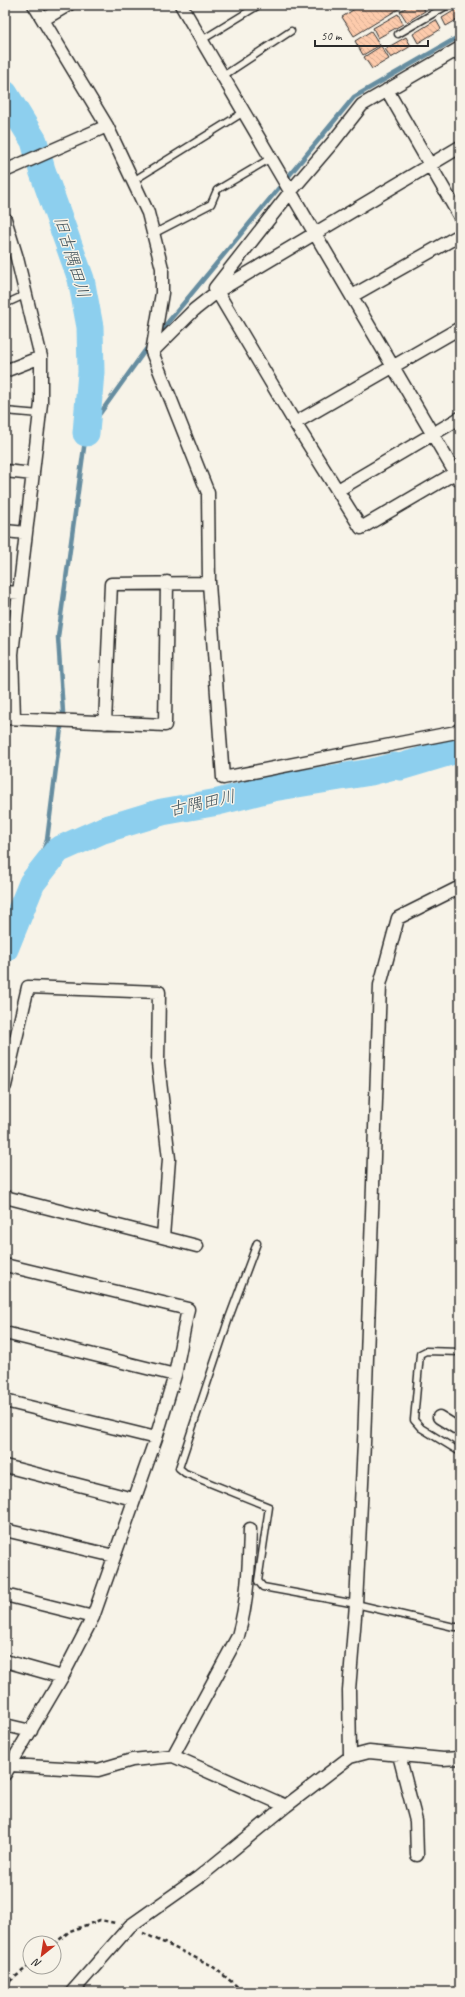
<svg xmlns="http://www.w3.org/2000/svg" width="465" height="1997" viewBox="0 0 465 1997" font-family="Caveat,'Klee One',sans-serif">
<defs>
<pattern id="building-back-hatch" width="6" height="6" patternUnits="userSpaceOnUse"><rect width="6" height="6" fill="#fdcbac"/><path d="M-1 5l2 2M0 0l6 6M5-1l2 2" fill="none" stroke="#d9ae94"/></pattern>
</defs>
<rect width="100%" height="100%" fill="#f7f3e8"/>
<filter id="ink" filterUnits="userSpaceOnUse"><feTurbulence type="fractalNoise" baseFrequency=".025" numOctaves="2"/><feDisplacementMap in="SourceGraphic" scale="8" xChannelSelector="R" yChannelSelector="G"/><feConvolveMatrix kernelMatrix="1 2 1 2 8 2 1 2 1" color-interpolation-filters="sRGB"/></filter>
<g filter="url(#ink)">
<g fill="none" stroke-linecap="round" stroke-linejoin="round">
<path stroke="#668da0" stroke-width="4.5" d="M159,333l195,-236 106,-61
M32,883l15,-43 16,-128 -5,-75 28,-204 63,-88"/>
<path stroke="#8dcfee" stroke-width="27" d="M5,94l29,47 8,29 39,109 9,48 1,45 -5,61
M5,949l27,-66 26,-33 45,-20 59,-18 56,-10 55,-14 98,-16 23,-6 6,1 60,-18"/>
</g>
<path fill="url(#building-back-hatch)" stroke="#2b2b2b" d="M361,5h44l-51,31 -12,-19z
M411,5h11l3,6 -18,11 -7,-11z
M460,7v11l-14,8 -4,-8z
M398,14l5,10 -25,14 -5,-10z
M436,20l5,9 -23,14 -5,-9z
M371,31l9,14 -17,10 -8,-14z
M406,37l5,9 -20,12 -6,-9z
M381,46l8,13 -17,10 -8,-12z"/>
<g fill="none" stroke-linecap="round" stroke-linejoin="round">
<defs>
<path id="lane" d="M398,34l50,-29
M202,40l57,-35
M223,76l68,-45
M133,181l111,-69
M153,234l58,-30 6,-14 54,-32
M5,304l22,-10
M5,411l35,3
M257,1243l-28,75 -50,150 6,5 84,34 -11,74 5,6 93,17 98,23h6
M460,1352l-34,-1 -6,3 -6,66 7,8 39,24"/>
<path id="street" d="M34,5l73,121 41,87 14,55v25l-10,59 56,141 1,90 14,195 233,-46 4,-3
M181,5l279,476
M44,19l24,-14
M460,48l-98,57 -29,37 -42,49 -76,97 80,135 66,105 99,-58
M387,90l73,127
M5,171l102,-45
M5,219l12,39 24,99v46l-29,251 2,64
M352,296l108,-61
M152,352l42,-42 24,-19 242,-144
M5,371l36,-14
M295,423l165,-95
M5,471l28,3
M338,490l122,-72
M5,531l21,2
M5,592l14,1
M5,718l160,7 2,-143
M105,723l6,-139 98,-1
M5,1086l23,-99 131,5 -1,72 11,95 -6,78
M5,1197l192,49
M5,1265l183,44 -13,66 -19,63 -63,179 -31,60 -57,97
M5,1333l170,42
M5,1401l151,37
M439,1417l21,13
M5,1466l128,33
M5,1530l109,26
M5,1595l88,22
M5,1661l57,16
M5,1725l26,6
M399,1755l17,66 1,34
M173,1756l65,-120c10,-35 11,-71 12,-107
M350,1757l-1,-67 7,-86 8,-161 16,-458 18,-67 62,-31
M10,1765l88,5 34,-10 41,-4 113,50
M72,1992l58,-66 68,-48 88,-72 64,-49 19,-5 74,7 17,-1"/>
</defs>
<use href="#lane" stroke="#2b2b2b" stroke-width="9"/>
<use href="#street" stroke="#2b2b2b" stroke-width="15"/>
<path stroke="#2b2b2b" stroke-width="2.5" stroke-dasharray="4 3" stroke-linecap="butt" d="M143,1933l68,32 33,27
M54,1944l16,-13 30,-11 16,3
M5,1976l5,5 20,-16"/>
<use href="#lane" stroke="#f7f3e8" stroke-width="6"/>
<use href="#street" stroke="#f7f3e8" stroke-width="12"/>
</g>
</g>
<g text-anchor="middle" dominant-baseline="central" stroke-width="3" stroke-linejoin="round" paint-order="stroke">
<g font-size="17" font-style="italic" fill="#44545c" stroke="#f7f3e8">
<text transform="translate(72 257) rotate(73)">旧古隅田川</text>
<text transform="translate(202 803) rotate(-12)">古隅田川</text>
</g>
</g>
<rect width="465" height="1997" fill="none" stroke="#f7f3e8" stroke-width="20"/>
<rect x="10" y="10" width="445" height="1977" fill="none" stroke="#2b2b2b" stroke-width="1.5" filter="url(#ink)"/>
<g transform="translate(42 1955) rotate(210)"><circle r="19" fill="#f7f3e8" stroke="#a5a39c"/>
<path d="M0-3L7 15L0 10L-7 15Z" fill="#c8321e"/>
<text y="-6" font-size="11" font-weight="bold" text-anchor="middle" fill="#2b2b2b">N</text>
</g>
<path d="M315 40v6h113v-6" fill="none" stroke="#2b2b2b" stroke-width="2"/>
<text x="321" y="40" font-size="12" fill="#2b2b2b" stroke="#f7f3e8" stroke-width="3" paint-order="stroke">50 m</text>
</svg>
